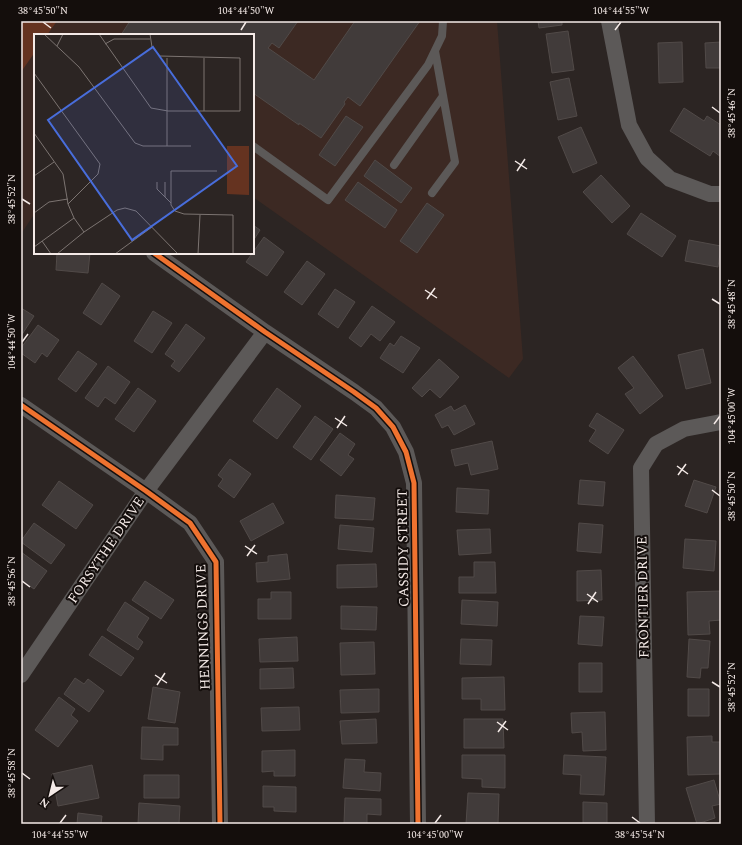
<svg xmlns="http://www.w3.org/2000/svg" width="742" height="845" viewBox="0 0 742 845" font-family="Spectral,serif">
<rect width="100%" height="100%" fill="#2c2523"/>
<path fill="#3c2923" d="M21,21h476l26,338 -14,19 -256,-181v-162h-218v178l-14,21z"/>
<path fill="#653320" d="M21,21h36l-10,14h-12v17l-14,20z"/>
<path fill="#413b3a" stroke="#514a48" d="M130,21h168l-19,27 -7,-5 -4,5 46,32 41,-59h65l-60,85 -12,-9 -4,5 1,2 -24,34 -22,-15v2l-46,-32v-58h-132z
M538,21h24v4l-23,3z
M568,31l6,39 -22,3 -6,-39z
M682,42l1,40 -24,1 -1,-40z
M721,42v26h-15l-1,-25z
M569,78l8,38 -19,4 -8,-38z
M684,108l20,13 3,-5 14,9v32l-8,-6 -3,5 -40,-25z
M346,116l17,11 -28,39 -16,-11z
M581,127l16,36 -24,10 -15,-36z
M375,160l37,28 -11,15 -37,-27z
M601,175l29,31 -18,17 -29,-31z
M358,182l39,28 -12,18 -40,-28z
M427,203l17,12 -27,38 -17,-12z
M641,213l35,23 -14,21 -35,-23z
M253,225l7,5 -7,11z
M264,237l20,15 -17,24 -21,-14z
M689,240l32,6 -3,21 -33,-6z
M57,253h33l-2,20 -32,-3z
M307,261l18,13 -23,31 -18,-13z
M102,283l18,13 -19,29 -18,-12z
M335,289l20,13 -17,26 -20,-14z
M372,306l23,16 -15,19 -9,-7 -10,13 -12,-9z
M21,308l13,8 -13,20z
M153,311l19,12 -20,30 -18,-12z
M186,324l19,14 -26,34 -8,-6 4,-5 -10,-7z
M38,325l21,15 -12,17 -5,-4 -7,10 -14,-10v-5z
M401,336l19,12 -17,25 -23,-15 10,-15 4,3z
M703,349l8,34 -25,6 -8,-34z
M78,351l19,13 -21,28 -18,-13z
M633,356l30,40 -23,18 -15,-20 9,-6 -16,-20z
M439,359l20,18 -19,21 -10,-9 -8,8 -10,-9z
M108,366l22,16 -15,22 -10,-7 -7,10 -13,-9z
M138,388l18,13 -22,31 -19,-13z
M277,388l24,18 -24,33 -24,-18z
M465,405l10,19 -21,11 -6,-10 -6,3 -7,-13 16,-9 3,5z
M597,413l27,17 -16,24 -19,-13 7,-11 -7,-4z
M315,416l18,13 -22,31 -18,-13z
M340,433l15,11 -7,11 6,4 -13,17 -21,-16z
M492,441l6,28 -27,6 -3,-12 -13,3 -4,-16z
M230,459l21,15 -17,24 -16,-12 5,-7 -5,-4z
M580,480l25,2 -2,24 -25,-2z
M694,480l22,7 -9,26 -22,-7z
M59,481l34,24 -17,24 -34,-24z
M457,488l32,2 -1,24 -32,-2z
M336,495l39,3 -2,22 -38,-2z
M273,503l11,20 -33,18 -11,-20z
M34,523l31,22 -14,19 -30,-22v-1z
M579,523l24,2 -2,28 -24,-2z
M340,525l34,3 -2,24 -34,-3z
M490,529l1,24 -32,2 -2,-25z
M685,539l31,2 -2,30 -31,-3z
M21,552l26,19 -13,18 -13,-9z
M287,554l3,25 -33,3 -1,-19 12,-1v-6z
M474,562h21l1,31h-37v-16h15z
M376,564l1,23 -40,1v-23z
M601,570l1,30 -25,1v-30z
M145,581l29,19 -13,19 -29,-19z
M721,591v29l-12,1 1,13 -22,1 -1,-43z
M271,592h20v27h-33v-20h13z
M462,600l36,2 -1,24 -36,-2z
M125,602l24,16 -12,19 6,5 -5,8 -31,-20z
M341,606l36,1 -1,23 -35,-1z
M580,616l24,1 -2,29 -24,-2z
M102,636l32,22 -13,18 -32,-21z
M297,637l1,24 -38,1 -1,-23z
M461,639l31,1 -1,25 -31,-1z
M689,639l21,2 -2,27h-7l-1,10 -13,-1z
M374,642l1,32 -34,1 -1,-32z
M579,663h23v29h-23z
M293,668l1,20 -34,1v-20z
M504,677l1,33h-24v-11h-19v-21z
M75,678l9,6 4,-5 16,12 -15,21 -25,-18z
M153,687l27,5 -5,31 -27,-4z
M379,689v23l-38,1 -1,-23z
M688,689h21v27h-21z
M59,697l16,12 -4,6 7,6 -20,26 -23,-17z
M299,707l1,23 -38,1 -1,-23z
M605,712l1,38 -23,1 -1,-19 -10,1 -1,-20z
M376,719l1,24 -35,1 -2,-23z
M464,719h39l1,29h-40z
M142,727l36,1v17h-15v15l-22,-1z
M712,736v6h9v32l-33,1 -1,-38z
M295,750v26h-21v-5l-12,1v-21z
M462,755h43v33l-23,-1v-8l-20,-1z
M564,755l42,2 -2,38 -24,-1 1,-19 -18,-1z
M345,759l20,1 -1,12 17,1 -1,18 -37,-3z
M92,765l7,33 -41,8 -6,-32z
M144,775h35v23h-35z
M714,780l7,24 -9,2 3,12 -18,6 -11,-36z
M263,786l33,1v25l-22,-1v-4h-11z
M468,793l31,1 -1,30h-32z
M345,798l36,1v16l-14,-1v10h-23z
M583,802l24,1v21h-24z
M139,803l41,3 -1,18h-41z
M78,813l24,3 -1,8h-24z"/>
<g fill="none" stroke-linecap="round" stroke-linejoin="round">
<path stroke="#5c5958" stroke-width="8" d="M253,146l75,54 100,-135 14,-29 1,-15
M394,165l49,-69
M432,193l23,-31 -20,-111"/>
<path stroke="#5c5958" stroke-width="16" d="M609,21l20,104 18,33 23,21 40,15h11
M154,253l111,79 89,60 22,16 17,19 13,25 8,31 4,341
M21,405l125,86 44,32 26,39 4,262
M21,675l125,-184 119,-159
M647,824l-6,-356 15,-24 28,-15 37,-7"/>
<defs>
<path id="cycleway" d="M154,253l111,79 89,60 22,16 17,19 13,25 8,31 4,341
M21,405l125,86 44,32 26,39 4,262"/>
</defs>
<use href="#cycleway" stroke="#140e0c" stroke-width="8"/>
<use href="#cycleway" stroke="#ef722f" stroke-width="5"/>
</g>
<path fill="none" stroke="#f4eae7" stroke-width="1.5" d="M43,22l8,6M241,30l5,-8M615,30l6,-8M712,107l8,6M515,161l12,8M517,171l8,-12M22,199l8,5M425,290l12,8M427,299l8,-11M712,299l8,5M22,342l6,-8M335,418l12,8M714,424l6,-8M337,428l8,-12M677,466l11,8M678,475l8,-11M712,490l8,6M245,546l12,8M247,556l8,-11M22,581l8,6M587,594l11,8M588,604l8,-12M155,675l12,8M712,682l8,5M157,685l8,-12M497,722l11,8M498,732l8,-11M22,773l8,6M632,817l8,6M60,823l6,-8M435,823l6,-8"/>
<g text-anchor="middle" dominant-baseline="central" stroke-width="4" stroke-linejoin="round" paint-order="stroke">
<g font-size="14" fill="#f4eae7" stroke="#140e0c">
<text transform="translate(403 548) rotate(-91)">CASSIDY STREET</text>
<text transform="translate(106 550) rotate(-56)">FORSYTHE DRIVE</text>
<text transform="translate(643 597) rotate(-91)">FRONTIER DRIVE</text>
<text transform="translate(203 627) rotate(-92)">HENNINGS DRIVE</text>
</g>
</g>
<g transform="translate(34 34)">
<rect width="220" height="220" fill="#2c2523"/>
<path d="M193,112h22v49l-22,-1z" fill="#653320"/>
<path fill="none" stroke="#7c7471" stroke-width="1" d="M10,0l35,33 56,76 8,3h48M65,0l52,74 17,3h72v-53l-80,-2 -8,-9 -2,-13M71,10l9,-5h36M23,12l6,-12M170,24v53M0,39l66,91 -2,10 -30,30M0,99l29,41 5,30 6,14 10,14M133,112v-88M183,137h-46v34l4,6 9,3 49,1v39M0,142l20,-14M123,148v7l14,14M131,163v-15M0,179l15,-11 19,-3M8,207l9,13M0,213l40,-29M23,220l27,-22 33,-22 8,-2 11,3 42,43M81,220l37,-27M164,220l2,-39"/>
<path fill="#486ddb" fill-opacity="0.15" stroke="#486ddb" stroke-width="2" d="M119,13l84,119 -105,74 -84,-120z"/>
<rect width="220" height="220" fill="none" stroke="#f4eae7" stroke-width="2"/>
</g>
<rect width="742" height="845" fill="none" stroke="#140e0c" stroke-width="44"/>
<g transform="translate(50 795) rotate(215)" stroke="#140e0c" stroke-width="3" paint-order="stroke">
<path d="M0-3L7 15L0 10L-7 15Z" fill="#f4eae7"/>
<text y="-6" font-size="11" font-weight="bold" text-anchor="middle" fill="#f4eae7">N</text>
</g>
<rect x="22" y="22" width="698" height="801" fill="none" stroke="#f4eae7" stroke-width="1.5"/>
<g font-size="10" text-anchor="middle" fill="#f4eae7">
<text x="43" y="14">38°45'50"N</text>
<text x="246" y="14">104°44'50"W</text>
<text x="621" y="14">104°44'55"W</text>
<text transform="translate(731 113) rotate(-90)" y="4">38°45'46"N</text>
<text transform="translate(11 199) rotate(-90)" y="4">38°45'52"N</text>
<text transform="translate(731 304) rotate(-90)" y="4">38°45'48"N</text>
<text transform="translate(11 342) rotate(-90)" y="4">104°44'50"W</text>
<text transform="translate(731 416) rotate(-90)" y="4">104°45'00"W</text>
<text transform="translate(731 496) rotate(-90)" y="4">38°45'50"N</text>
<text transform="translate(11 581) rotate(-90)" y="4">38°45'56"N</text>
<text transform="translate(731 687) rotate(-90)" y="4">38°45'52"N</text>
<text transform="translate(11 773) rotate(-90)" y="4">38°45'58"N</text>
<text x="60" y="838">104°44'55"W</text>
<text x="435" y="838">104°45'00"W</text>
<text x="640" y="838">38°45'54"N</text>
</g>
</svg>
